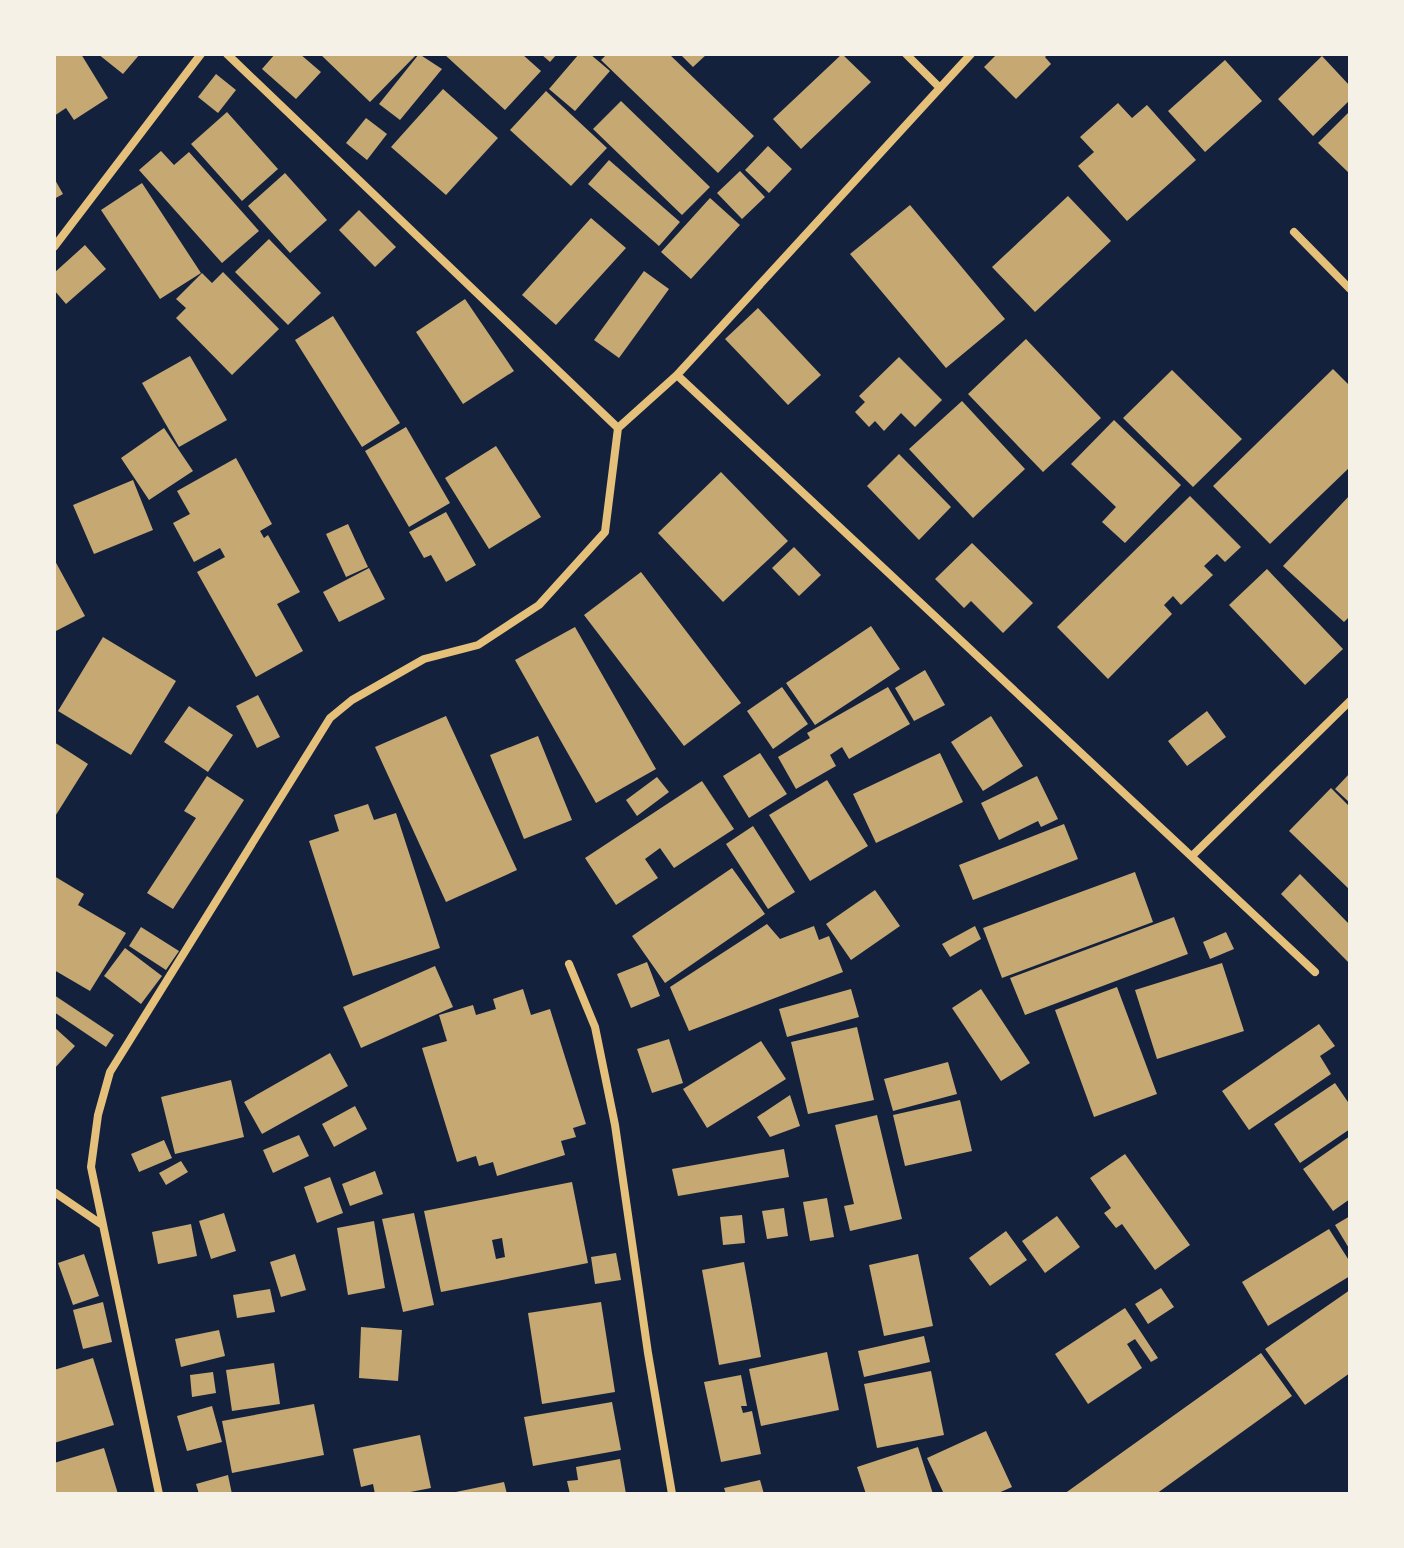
<svg xmlns="http://www.w3.org/2000/svg" width="1404" height="1548" viewBox="0 0 1404 1548" font-family="'IBM Plex Serif',serif">
<rect width="100%" height="100%" fill="#14213d"/>
<path fill="#c6a872" fill-rule="evenodd" d="M54,54h27l27,44 -34,22 -8,-12 -12,8z
M98,54h42l-17,20z
M275,54h25l21,18 -25,27 -34,-30z
M320,54h97l-47,48z
M419,54l23,15 -42,51 -21,-16z
M444,54h78l19,17 -36,39z
M541,54h16l-7,8z
M579,54h11l20,17 -35,40 -26,-22z
M607,54h62l85,82 -36,37 -117,-113z
M680,54h27l-14,13z
M842,54l29,28 -70,67 -28,-30z
M997,54h51l-3,3 6,7 -35,35 -32,-32z
M1322,56l28,30v14l-37,36 -35,-37z
M1225,60l37,41 -57,51 -37,-41z
M216,74l20,16 -18,23 -20,-16z
M443,89l55,49 -52,57 -55,-48z
M546,91l61,57 -36,38 -61,-56z
M621,101l89,86 -28,28 -89,-86z
M1118,103l14,15 15,-13 49,55 -69,61 -49,-55 16,-14 -14,-15z
M1350,111v63l-32,-31z
M227,112l51,57 -36,32 -51,-57z
M366,118l21,16 -20,26 -21,-17z
M768,146l24,23 -23,24 -24,-23z
M161,151l13,14 15,-13 70,79 -37,32 -83,-93z
M609,160l71,62 -21,24 -71,-62z
M740,171l25,26 -23,22 -25,-26z
M285,173l42,47 -37,33 -42,-47z
M54,178l9,16 -9,5z
M142,183l59,90 -41,26 -59,-89z
M1068,196l43,45 -76,71 -43,-45z
M710,198l30,27 -49,54 -30,-27z
M910,205l95,114 -59,49 -96,-114z
M359,210l37,37 -21,20 -36,-37z
M591,218l35,30 -70,77 -34,-30z
M269,239l52,54 -33,32 -53,-53z
M85,245l21,24 -40,35 -12,-14v-17z
M644,271l25,18 -50,69 -25,-18z
M223,272l56,57 -47,46 -56,-57 10,-10 -10,-9 26,-26 10,10z
M465,299l49,72 -51,33 -47,-72z
M758,308l63,67 -33,30 -63,-66z
M333,316l67,107 -38,24 -67,-107z
M1026,339l75,79 -58,54 -75,-78z
M190,356l37,64 -48,27 -37,-64z
M899,357l43,43 -27,27 -14,-14 -17,18 -9,-10 -6,6 -14,-15 10,-10 -6,-6z
M1333,369l17,17v81l-80,77 -57,-58z
M1172,370l70,69 -49,48 -70,-69z
M962,401l63,68 -52,49 -64,-69z
M1114,420l67,65 -56,58 -23,-21 14,-15 -45,-43z
M406,427l44,76 -41,24 -44,-76z
M164,428l29,43 -44,29 -28,-42z
M496,446l45,71 -52,32 -44,-71z
M899,454l52,53 -32,33 -52,-54z
M236,458l36,66 -12,7 4,7 4,-3 32,57 -23,12 26,47 -47,26 -59,-105 28,-15 -5,-9 -26,14 -21,-39 17,-9 -13,-23z
M721,472l67,69 -65,61 -65,-69z
M133,480l20,50 -59,24 -21,-49z
M1350,495v121l-6,6 -61,-56z
M1190,496l51,51 -16,15 -8,-8 -13,12 9,9 -32,30 -8,-9 -9,9 8,9 -64,65 -51,-52z
M446,512l30,53 -30,17 -15,-27 -7,3 -15,-26z
M348,524l20,43 -22,10 -20,-43z
M972,543l61,60 -30,30 -32,-32 -7,7 -29,-29z
M794,547l27,28 -22,21 -27,-28z
M54,559l31,57 -31,16z
M369,568l16,31 -46,23 -16,-30z
M1267,569l76,80 -38,36 -76,-80z
M641,572l100,131 -57,43 -100,-131z
M871,626l29,43 -85,56 -29,-42z
M575,627l81,142 -60,34 -81,-143z
M103,637l73,44 -45,74 -73,-44z
M925,670l20,35 -31,16 -19,-33z
M782,687l26,37 -35,25 -26,-38z
M888,687l22,37 -61,35 -7,-12 -12,8 6,11 -40,23 -18,-32 32,-19 -3,-5z
M258,695l22,42 -23,11 -21,-42z
M189,706l44,29 -25,37 -44,-30z
M1207,711l19,26 -39,29 -19,-25z
M446,716l71,154 -71,32 -71,-155z
M991,716l32,50 -40,25 -32,-49z
M538,736l34,84 -48,19 -34,-84z
M54,742l34,22 -34,54z
M760,753l27,41 -38,24 -26,-42z
M940,753l23,49 -87,41 -23,-49z
M1350,773v30l-15,-14z
M207,776l37,24 -71,109 -26,-16 49,-75 -12,-7z
M1037,776l21,43 -17,8 -3,-6 -39,19 -18,-37z
M657,777l12,15 -32,24 -11,-16z
M827,780l41,66 -58,35 -41,-66z
M702,781l32,48 -60,39 -14,-20 -15,11 13,19 -42,27 -31,-47z
M1331,788l19,19v83l-61,-59z
M368,804l6,16 22,-7 44,135 -87,28 -44,-135 30,-10 -5,-16z
M1064,824l14,35 -105,41 -14,-35z
M753,826l42,66 -27,17 -42,-65z
M732,868l33,46 -100,69 -33,-47z
M1135,872l18,50 -151,56 -19,-50z
M1300,874l50,51v39l-69,-70z
M54,876l30,18 -6,11 48,28 -36,58 -36,-21z
M875,890l25,36 -49,34 -25,-36z
M1174,917l14,37 -163,61 -15,-37z
M767,924l13,15 34,-13 5,14 10,-4 14,36 -154,59 -19,-44z
M975,926l6,13 -31,18 -8,-13z
M141,927l38,24 -13,19 -37,-24z
M1226,932l8,17 -24,10 -7,-17z
M125,948l37,28 -21,28 -37,-28z
M647,962l13,34 -29,12 -14,-34z
M1222,963l22,68 -87,28 -22,-69z
M435,966l18,41 -92,41 -18,-41z
M1117,987l40,107 -63,23 -39,-107z
M523,989l8,26 19,-6 36,115 -13,4 3,9 -15,4 4,14 -68,21 -4,-14 -14,4 -3,-10 -19,6 -35,-114 25,-7 -8,-26 34,-10 3,10 20,-6 -3,-10z
M851,989l8,28 -72,20 -8,-28z
M981,989l49,74 -29,18 -49,-73z
M54,995l60,40 -8,12 -52,-35z
M1319,1024l16,22 -15,10 11,18 -82,56 -27,-39z
M54,1027l21,19 -21,23z
M857,1027l17,73 -66,14 -17,-72z
M669,1039l14,44 -31,10 -15,-44z
M761,1041l25,38 -79,49 -24,-39z
M330,1053l18,33 -86,48 -18,-32z
M948,1062l9,32 -64,17 -9,-32z
M231,1080l13,57 -69,17 -14,-57z
M1335,1083l15,22v24l-50,34 -26,-39z
M790,1095l10,31 -30,11 -13,-20z
M960,1100l12,51 -67,15 -12,-51z
M355,1106l12,23 -33,18 -12,-23z
M877,1115l25,104 -52,12 -6,-25 10,-2 -19,-79z
M299,1135l10,21 -36,17 -10,-23z
M1350,1136v63l-17,12 -30,-42z
M164,1140l8,18 -33,14 -8,-18z
M784,1149l5,28 -111,19 -6,-27z
M1125,1154l65,91 -35,25 -33,-46 -6,4 -12,-15 7,-5 -21,-30z
M181,1161l7,11 -22,13 -7,-12z
M375,1171l8,23 -33,12 -8,-22z
M330,1177l13,36 -26,10 -13,-36z
M572,1182l16,81 -147,29 -17,-81zM502,1238l3,19 -9,2 -4,-19z
M827,1198l7,39 -24,4 -7,-39z
M784,1208l4,28 -21,3 -5,-28z
M224,1213l12,38 -25,8 -12,-38z
M414,1213l20,92 -31,7 -21,-93z
M742,1215l3,28 -22,2 -3,-28z
M1057,1216l23,31 -35,26 -23,-32z
M1350,1216v34l-15,-25z
M374,1221l11,67 -37,7 -11,-67z
M191,1224l6,32 -39,8 -6,-32z
M1329,1229l21,33v14l-82,50 -26,-44z
M1006,1231l21,29 -37,26 -21,-28z
M616,1253l5,27 -26,4 -4,-27z
M84,1254l15,42 -26,9 -15,-42z
M295,1254l11,36 -25,7 -11,-35z
M918,1254l15,72 -49,10 -15,-71z
M744,1262l17,95 -42,8 -17,-95z
M1161,1288l13,19 -26,17 -13,-20z
M270,1289l5,23 -38,6 -4,-23z
M1350,1290v83l-45,32 -40,-56z
M103,1302l9,40 -29,7 -10,-39z
M601,1302l14,90 -73,12 -14,-91z
M1125,1308l33,50 -7,4 -16,-23 -8,5 15,24 -54,36 -33,-50z
M361,1327l41,3 -4,51 -39,-3z
M219,1330l6,26 -44,11 -6,-28z
M924,1336l6,26 -66,15 -6,-26z
M827,1352l12,58 -78,16 -12,-57z
M1261,1353l31,43 -136,98h-92z
M93,1358l21,67 -60,18v-73z
M274,1363l6,41 -48,7 -6,-41z
M931,1371l13,64 -67,13 -13,-64z
M213,1372l3,21 -24,4 -2,-22z
M741,1375l6,31h-6l2,7 9,-2 9,43 -40,8 -17,-80z
M612,1402l9,48 -88,16 -9,-49z
M314,1404l10,51 -92,18 -10,-52z
M212,1406l10,36 -35,9 -10,-35z
M986,1431l26,56 -16,7h-52l-17,-36z
M420,1435l11,53 -31,6h-25l-2,-10 -12,3 -8,-38z
M918,1447l15,47h-67l-9,-27z
M104,1448l14,46h-64v-31z
M620,1459l6,35h-56l-3,-13 11,-1 -2,-13z
M228,1475l4,19h-33l-3,-10z
M760,1480l4,14h-38l-2,-6z
M504,1482l3,12h-55l-1,-1z"/>
<g fill="none" stroke-linecap="round" stroke-linejoin="round">
<path stroke="#e5c07b" stroke-width="8" d="M227,54l391,374
M906,54l34,34
M1294,232l56,57
M54,247l147,-193
M677,375l638,597
M1193,855l157,-154
M569,964l26,63 20,98 33,228 24,141
M54,1192l47,32
M159,1494l-68,-327 7,-52 12,-43 220,-354 22,-18 72,-41 54,-14 61,-40 66,-73 13,-104 59,-53 294,-321"/>
</g>
<rect width="1404" height="1548" fill="none" stroke="#f6f1e7" stroke-width="112"/>
</svg>
